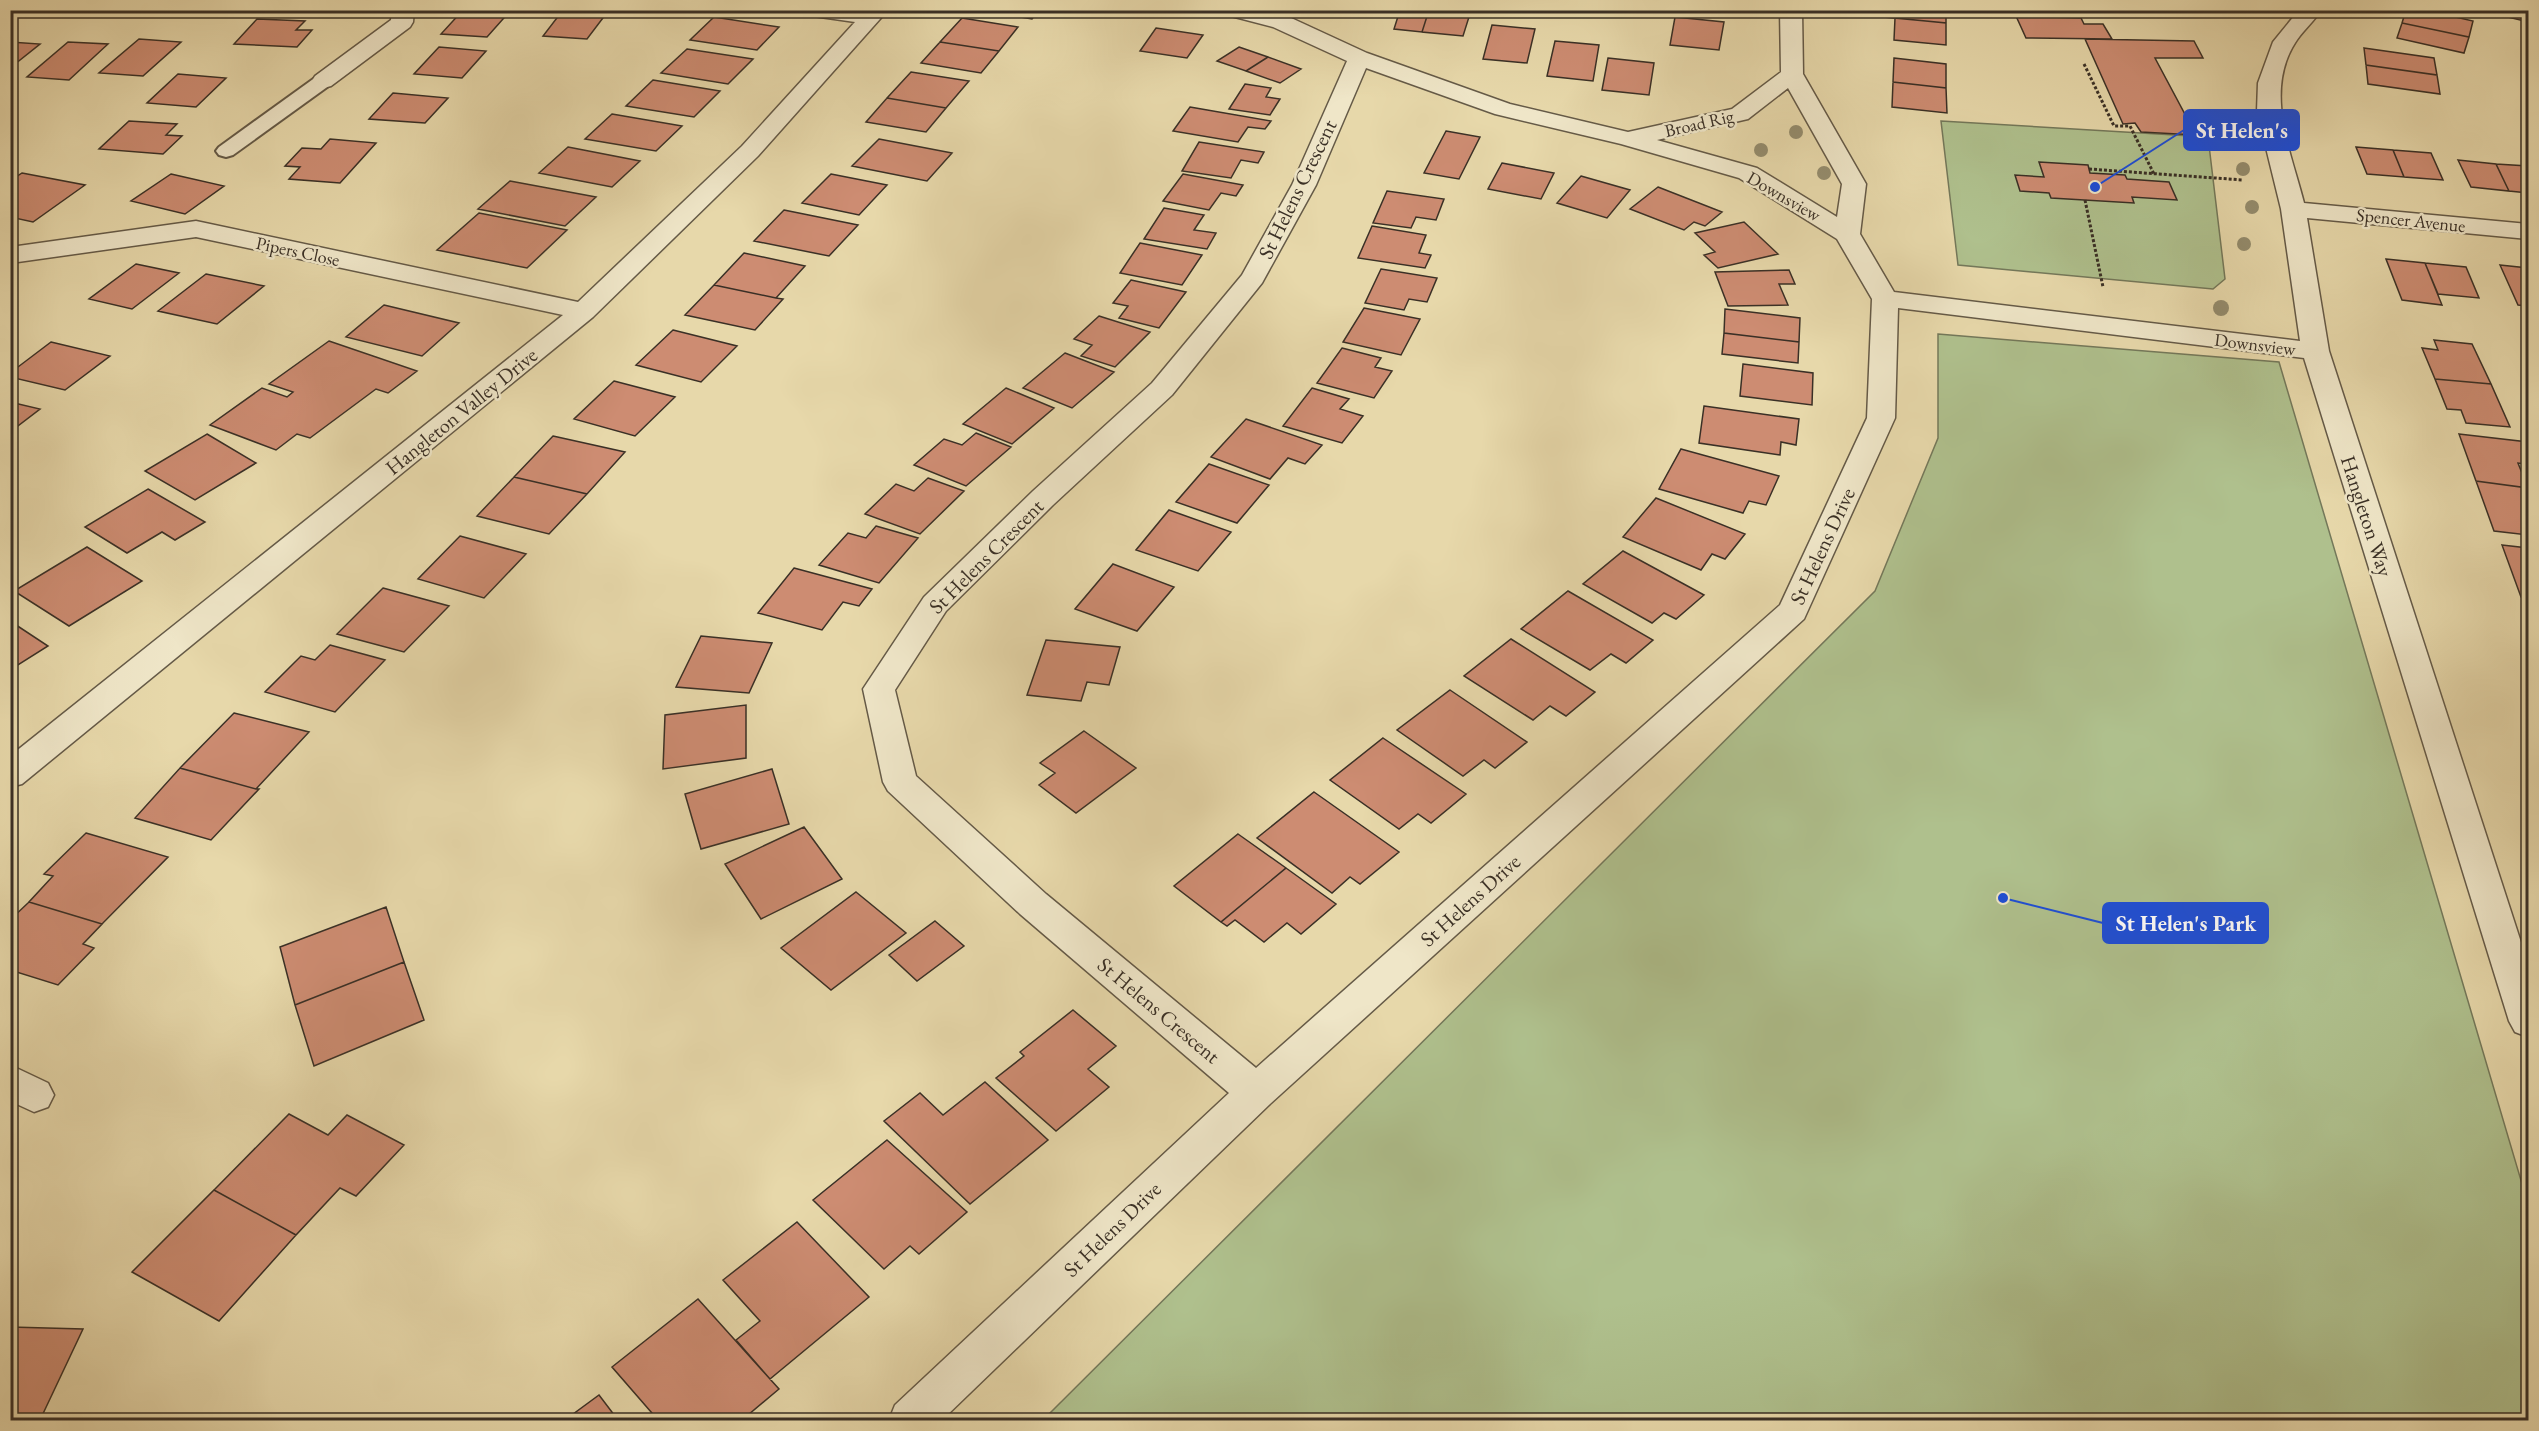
<svg xmlns="http://www.w3.org/2000/svg" width="2539" height="1431" viewBox="0 0 2539 1431" font-family="'EB Garamond',serif">
<rect width="100%" height="100%" fill="#e7d8aa"/>
<filter id="stains"><feTurbulence type="fractalNoise" baseFrequency=".00333" numOctaves="4"/><feColorMatrix values="0 0 0 0 .2 0 0 0 0 .09 0 0 0 0 .02 0 0 0 .5 -.17"/></filter>
<radialGradient id="worn" r=".72"><stop offset=".6" stop-color="#630" stop-opacity="0"/><stop offset="1" stop-color="#630" stop-opacity=".3"/></radialGradient>
<path fill="#afc08d" stroke="#74785a" stroke-width="1.5" d="M1941,121l267,16 17,142 -12,10 -255,-24z
M1938,334l341,28 249,842v216h-1485l832,-829 63,-153z"/>
<path fill="#cd8c72" stroke="#3a3026" stroke-width="1.5" d="M463,10h48l-24,27 -46,-3z
M563,10h46l-22,29 -44,-3z
M981,10h58l-7,9z
M1400,10h29l-7,22 -28,-3z
M1429,10h27l-2,5 15,2 -6,19 -41,-4z
M1884,10h62v13l-62,-6z
M2406,10h19l48,11 -4,16 -67,-14z
M2479,10h41l8,3v2l-4,6z
M2016,16l65,2 3,6h19l9,15 -86,-1z
M714,17l65,10 -22,23 -67,-10z
M1675,17l49,5 -5,28 -49,-5z
M962,18l56,9 -19,24 -59,-9z
M1895,18l51,5v22l-52,-5z
M257,19l48,2 -9,9h16l-15,17 -63,-3z
M2402,23l67,14 -5,16 -67,-15z
M1492,25l43,4 -8,34 -44,-4z
M1156,28l47,7 -16,23 -47,-7z
M139,39l42,3 -38,34 -44,-3z
M2085,39l109,2 9,17h-48l41,77 -55,-3 -6,-9 -12,1z
M1555,41l44,4 -6,36 -46,-5z
M10,42l30,2 -30,24z
M68,42l40,2 -39,36 -42,-3z
M940,42l59,9 -18,22 -60,-10z
M439,47l47,4 -24,27 -48,-4z
M1239,47l29,10 -22,14 -29,-10z
M2364,48l70,10 3,17 -71,-10z
M687,49l66,10 -25,25 -67,-11z
M1268,57l33,12 -21,14 -34,-12z
M1608,58l46,5 -5,32 -47,-5z
M1894,58l52,6v24l-53,-6z
M2366,65l71,10 3,19 -72,-10z
M911,72l58,9 -23,27 -59,-10z
M178,74l48,4 -30,29 -49,-4z
M653,80l67,11 -26,26 -68,-11z
M1893,82l53,6 1,25 -55,-6z
M1245,84l26,4 -5,9 14,2 -10,16 -41,-6z
M393,93l55,5 -23,25 -56,-4z
M887,98l59,10 -20,24 -60,-10z
M1190,107l81,14 -6,8 -17,-2 -10,15 -65,-11z
M612,114l70,12 -26,25 -71,-12z
M129,121l48,3 -11,11 16,1 -19,18 -64,-5z
M1446,131l34,6 -21,42 -35,-6z
M330,139l46,4 -36,40 -51,-4 11,-12 -15,-1 17,-18 19,1z
M879,139l73,14 -25,28 -75,-15z
M1199,142l65,10 -6,11 -17,-3 -10,18 -49,-7z
M568,147l72,14 -28,26 -73,-14z
M2356,147l37,3 11,27 -37,-3z
M2393,150l38,3 12,27 -39,-3z
M2458,160l38,4 13,27 -38,-4z
M2039,162l49,3 2,8 35,2 2,4 42,3 8,18 -45,-3 2,6 -83,-5 -2,-5 -29,-2 -5,-16 29,2z
M1502,163l52,10 -13,26 -53,-10z
M2496,164l32,2v27l-19,-2z
M22,173l63,12 -52,37 -23,-5v-36z
M171,174l53,12 -39,28 -54,-13z
M831,174l56,11 -28,30 -57,-12z
M1183,174l60,11 -7,11 -15,-3 -12,17 -46,-9z
M1581,176l49,14 -23,28 -50,-15z
M510,181l86,16 -31,29 -87,-17z
M1658,187l64,25 -17,14 -11,-4 -10,8 -54,-21z
M1387,191l57,8 -8,21 -20,-3 -5,11 -38,-5z
M1164,208l40,7 -10,15 22,3 -9,16 -63,-10z
M784,210l74,15 -29,31 -75,-15z
M479,213l88,17 -40,38 -90,-18z
M1744,222l34,32 -60,14 -14,-13 11,-3 -20,-19z
M1372,226l54,9 -7,18 12,2 -6,13 -67,-10z
M1140,243l62,12 -20,30 -62,-12z
M744,253l61,13 -29,32 -62,-13z
M2386,259l39,4 17,42 -40,-5z
M2425,263l41,4 13,31 -41,-4z
M136,264l43,9 -47,36 -43,-10z
M2500,265l28,3v38l-10,-1z
M1381,269l56,9 -10,24 -18,-3 -5,11 -39,-7z
M1789,270l6,14h-16l9,21 -60,1 -13,-34z
M206,274l58,12 -47,38 -59,-13z
M1131,280l55,12 -27,36 -40,-10 9,-12 -15,-3z
M714,285l62,13 7,1 -28,31 -70,-15z
M384,305l75,18 -37,33 -76,-19z
M1364,308l56,11 -19,36 -58,-13z
M1725,309l75,9 -1,24 -75,-9z
M1099,316l51,16 -35,35 -34,-11 11,-11 -18,-6z
M673,330l64,16 -36,36 -65,-17z
M1724,333l75,9 -1,21 -76,-9z
M2434,340l38,4 19,40 -56,-5 -13,-31 16,2z
M329,341l88,30 -29,22 -12,-4 -66,49 -13,-4 -21,16 -66,-25 52,-37 25,9 6,-5 -24,-8z
M51,342l59,14 -45,34 -55,-13v-4z
M1342,348l39,10 -6,9 17,4 -18,27 -57,-15z
M1065,353l49,19 -42,36 -49,-20z
M1743,364l70,9 -1,32 -72,-9z
M2435,379l56,5 19,43 -44,-4 -5,-13 -14,-1z
M614,381l61,16 -40,39 -61,-17z
M1006,388l48,20 -42,36 -49,-20z
M1312,388l37,11 -9,10 23,7 -21,27 -59,-17z
M10,402l30,7 -30,23z
M1704,406l95,13 -3,26 -15,-3 -1,13 -81,-12z
M1246,419l76,26 -17,19 -17,-6 -18,21 -59,-22z
M976,433l35,14 -45,39 -52,-21 30,-26 18,6z
M207,434l49,29 -61,37 -50,-29z
M2459,434l69,8v22l-10,-1 10,25 -52,-7z
M553,436l72,16 -38,42 -73,-17z
M1681,449l98,27 -13,29 -17,-4 -6,12 -84,-24z
M1209,464l60,21 -32,38 -61,-21z
M514,477l73,17 -38,40 -72,-18z
M928,478l36,13 -44,43 -55,-20 31,-30 18,7z
M2476,481l52,7v47l-34,-4z
M148,489l57,33 -30,18 -13,-8 -35,21 -42,-26z
M1656,498l89,36 -20,25 -13,-5 -11,16 -78,-33z
M1169,510l62,22 -33,39 -62,-21z
M876,526l42,12 -39,45 -60,-18 29,-32 18,5z
M460,536l66,18 -42,44 -66,-19z
M2502,545l26,3v49h-7z
M87,547l55,34 -73,45 -55,-35z
M1623,551l81,44 -28,24 -12,-6 -12,10 -69,-39z
M1113,564l61,23 -37,44 -62,-22z
M794,568l78,21 -13,17 -16,-4 -21,28 -64,-17z
M383,588l66,18 -45,46 -67,-18z
M1568,591l85,49 -27,23 -15,-9 -21,16 -69,-41z
M10,621l38,25 -38,24z
M701,636l71,7 -23,50 -73,-6z
M1511,639l84,53 -29,24 -16,-10 -17,14 -69,-44z
M1046,640l74,7 -11,38 -22,-3 -6,19 -54,-6z
M330,645l55,15 -50,52 -70,-20 36,-36 14,4z
M1450,690l77,52 -32,26 -11,-8 -21,16 -66,-46z
M746,705v53l-83,11 2,-54z
M234,713l75,19 -53,57 -76,-21z
M1084,731l52,37 -60,45 -37,-28 16,-12 -15,-10z
M1383,738l83,56 -35,29 -13,-9 -19,15 -69,-49z
M180,768l76,21h3l-48,51 -76,-22z
M772,769l17,55 -88,25 -16,-55z
M1314,792l85,60 -39,32 -10,-7 -18,16 -75,-55z
M804,827l38,52 -81,40 -36,-55z
M86,833l82,24 -66,67 -73,-22 24,-26 -9,-2z
M1238,834l48,34 -65,54 -47,-36z
M1286,868l50,36 -35,30 -14,-11 -23,19 -29,-22 -8,6 -6,-4z
M856,892l50,41 -75,57 -50,-42z
M29,902l73,22 -19,20 11,4 -36,37 -48,-15v-50z
M386,907l18,55 -109,43 -15,-58z
M935,921l29,25 -47,35 -28,-26z
M404,962l20,58 -110,46 -19,-61z
M1073,1010l43,36 -28,23 21,18 -53,44 -60,-53 28,-22 -4,-4z
M985,1082l63,58 -78,64 -86,-83 36,-28 23,22z
M289,1114l39,21 19,-20 57,30 -48,51 -16,-8 -44,47 -82,-45z
M887,1140l80,72 -48,42 -9,-8 -26,23 -71,-69z
M214,1190l82,45 -77,86 -87,-49z
M797,1222l72,75 -99,82 -34,-39 24,-19 -37,-41z
M698,1299l81,90 -37,31h-84l-46,-53z
M10,1327l73,2 -43,91h-30z
M599,1395l19,25h-53z"/>
<g fill="none" stroke-linecap="round" stroke-linejoin="round">
<defs>
<path id="lane" d="M323,75l7,2 3,4 -3,4 -97,70 -7,2 -7,-2 -3,-4 3,-4 97,-70z"/>
<path id="street" d="M392,10h22l-1,12 -3,5 -79,59 -8,2 -8,-2 -3,-5 3,-5 76,-56z
M804,10h84l-130,146 -165,161 -571,467 -12,3v-31l553,-441 -367,-78 -178,25 -8,-1v-16l8,1 178,-25 382,81 164,-156 113,-124 -49,-7z
M1225,10h37l27,7 78,36 143,51 118,28 104,-23 49,-37 -1,-62h22l1,64 63,110 -6,50 34,58 406,49 -19,-132 -24,-98 1,-28 15,-41 26,-32h22c-7,12 -19,21 -26,33 -31,49 -4,109 9,160l224,21v15l-221,-21 22,133 199,613v73l-13,-5 -6,-11 -205,-663 -406,-50 -3,110 -91,201 -534,485 -328,316h-53l6,-15 334,-312 -209,-179 -132,-123 -5,-9 -20,-93 61,-92 109,-106 119,-108 90,-108 50,-90 55,-124 -74,-34 -46,-12zM1366,68l129,46 126,30 118,34 98,61 35,60 -5,119 -87,187 -524,463 -210,-174 -130,-118 -21,-86 51,-79 107,-106 119,-110 90,-112 54,-98zM1788,88l54,96 -5,33 -80,-49 -100,-28 91,-21z
M10,1065l38,18 6,12 -6,12 -14,5 -24,-11z"/>
</defs>
<use href="#lane" stroke="#655a47" stroke-width="4"/>
<use href="#street" stroke="#655a47" stroke-width="3"/>
<path stroke="#3a3026" stroke-width="3" stroke-dasharray="3 2" stroke-linecap="butt" d="M2084,64l30,62h16l24,48
M2089,169l154,11
M2085,200l18,87"/>
<use href="#lane" fill="#efe6c8" fill-rule="evenodd"/>
<use href="#street" fill="#efe6c8" fill-rule="evenodd"/>
</g>
<g fill="#948c6d">
<circle cx="1796" cy="132" r="7"/>
<circle cx="1761" cy="150" r="7"/>
<circle cx="2243" cy="169" r="7"/>
<circle cx="1824" cy="173" r="7"/>
<circle cx="2252" cy="207" r="7"/>
<circle cx="2244" cy="244" r="7"/>
<circle cx="2221" cy="308" r="8"/>
</g>
<g text-anchor="middle" dominant-baseline="central" stroke-width="5" stroke-linejoin="round" paint-order="stroke">
<g font-size="18" fill="#3a3026" stroke="#efe6c8">
<text transform="translate(1699 123) rotate(-13)">Broad Rig</text>
<text transform="translate(1784 196) rotate(30)">Downsview</text>
<text transform="translate(2411 220) rotate(6)">Spencer Avenue</text>
<text transform="translate(298 251) rotate(12)">Pipers Close</text>
<text transform="translate(2255 344) rotate(7)">Downsview</text>
</g>
<g font-size="21" fill="#3a3026" stroke="#efe6c8">
<text transform="translate(1297 189) rotate(-64)">St Helens Crescent</text>
<text transform="translate(461 411) rotate(-39)">Hangleton Valley Drive</text>
<text transform="translate(2367 516) rotate(72)">Hangleton Way</text>
<text transform="translate(1822 546) rotate(-65)">St Helens Drive</text>
<text transform="translate(986 556) rotate(-45)">St Helens Crescent</text>
<text transform="translate(1470 900) rotate(-42)">St Helens Drive</text>
<text transform="translate(1159 1010) rotate(40)">St Helens Crescent</text>
<text transform="translate(1112 1229) rotate(-44)">St Helens Drive</text>
</g>
</g>
<path fill="none" stroke="#1d4ed8" stroke-width="2" d="M2095 187L2184 130M2003 898L2103 923"/>
<g fill="#1d4ed8" stroke="#efe6c8" stroke-width="2">
<circle cx="2095" cy="187" r="6"/>
<circle cx="2003" cy="898" r="6"/>
</g>
<g fill="#1d4ed8" stroke="#1d4ed8" stroke-width="2">
<rect x="2184" y="110" width="115" height="40" rx="6"/>
<rect x="2103" y="903" width="165" height="40" rx="6"/>
</g>
<g font-size="22" text-anchor="middle" font-weight="bold" fill="#fff">
<text x="2242" y="138">St Helen's</text>
<text x="2186" y="931">St Helen's Park</text>
</g>
<rect width="2539" height="1431" fill="none" stroke="#e7d8aa" stroke-width="36"/>
<rect x="12" y="12" width="2515" height="1407" fill="none" stroke="#3a3026" stroke-width="3"/>
<rect x="18" y="18" width="2503" height="1395" fill="none" stroke="#3a3026" stroke-width="1.5"/>
<rect width="100%" height="100%" filter="url(#stains)"/>
<rect width="100%" height="100%" fill="url(#worn)"/>
</svg>
